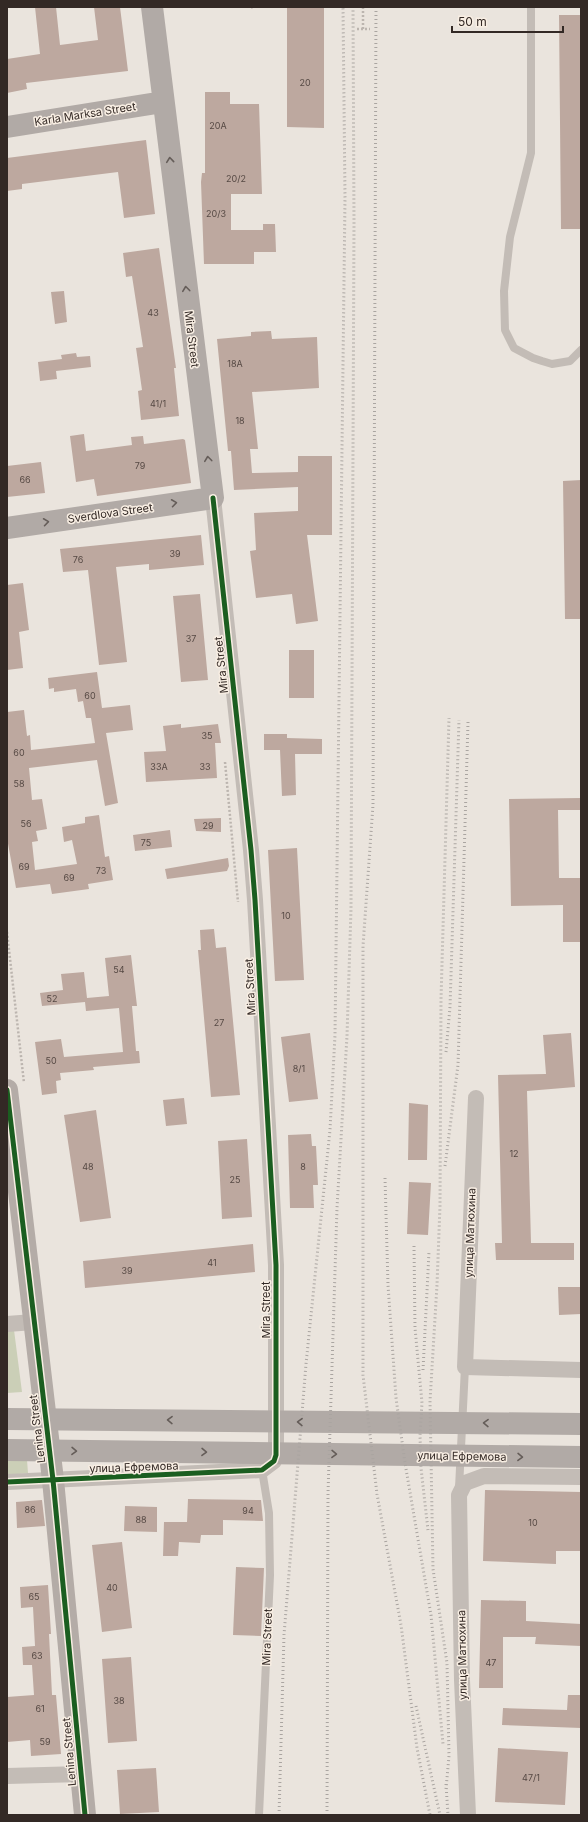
<svg xmlns="http://www.w3.org/2000/svg" width="588" height="1822" viewBox="0 0 588 1822" font-family="Inter,sans-serif">
<rect width="100%" height="100%" fill="#eae4dd"/>
<path fill="#cbcfb7" d="M14,1330l8,62 -15,1v-62z
M7,1460h20l1,13 -21,2z"/>
<path fill="#bda89f" d="M35,7h21l4,38 38,-5 -4,-33h26l8,64 -102,12 1,6 -20,4v-34l33,-5z
M287,7h37v121l-37,-1z
M559,15h22v214h-20z
M205,92h25v12h29l3,90h-31v36h32v-6h12l1,28h-22v12h-50l-3,-82 1,-9h3z
M146,140l9,74 -31,4 -6,-46 -96,12v5l-15,2v-33z
M159,248l17,120h-2l5,48 -38,4 -3,-29 4,-1 -6,-42 7,-1 -11,-71 -6,1 -3,-24z
M64,291l3,31 -12,2 -4,-32z
M271,331l1,8 45,-2 2,51 -67,4 6,57h-8l2,24 46,-1v-16h34v79h-25l11,86 -22,3 -4,-30 -36,4 -6,-47 6,-1 -2,-37 44,-2v-24l-64,3 -3,-39h-3l-11,-112 34,-3v-4z
M76,353l1,4 13,-1 1,11 -35,4 1,8 -17,2 -2,-19 24,-3 -1,-4z
M84,434l2,17 46,-6 -1,-8 12,-1 1,8 39,-5 2,1 6,43 -94,13 -3,-17 -18,3 -6,-46z
M41,462l4,31 -38,4v-31z
M581,480v139h-16l-2,-138z
M201,535l3,30 -55,5v-6l-33,3 11,95 -28,3 -11,-95 -25,2 -3,-23z
M23,583l6,47 -10,2 4,36 -16,2v-85z
M200,594l8,86 -27,2 -8,-86z
M289,650h25v48h-25z
M97,672l5,36 28,-3 3,25 -27,3 12,70 -13,3 -8,-46 -68,8 3,32 10,-1 5,30 -11,2 2,10 -6,1 3,28 42,-6 -5,-24 -8,2 -2,-15 23,-4v-6l14,-2 6,42 4,-1 4,24 -25,4 1,5 -37,5 -2,-10 -34,4 -9,-50v-126l17,-2 3,26 3,-1 1,15 64,-7 -4,-25h-5l-3,-17 -5,1 -2,-13 -22,3v-4l-5,1 -1,-11z
M181,724v4l37,-4 3,19h-6l2,35 -71,4 -2,-30 22,-1 -3,-25z
M264,734h23v4l35,1v15h-27l1,41 -14,1 -2,-46h-16z
M581,798v12h-23l1,68h22v64h-18v-37l-52,1 -2,-107z
M221,818v14l-25,-1 -2,-12z
M170,830l2,17 -37,4 -2,-16z
M297,848l7,132 -29,1 -7,-131z
M228,858l1,8 -2,5 -60,8 -2,-10z
M214,929l2,19 10,-1 14,148 -29,2 -13,-147h3l-1,-20z
M131,955l6,51h-5l4,45h3l1,12 -47,4 1,3 -34,3 1,7 -5,1 1,12 -15,2 -7,-53 26,-3 3,18 59,-5 -4,-44 -33,3 -1,-9 -43,4 -2,-13 23,-3 -2,-16 23,-2 3,26 22,-2 -4,-38z
M310,1033l8,66 -29,3 -8,-65z
M571,1033l4,54 -48,4 4,152h43v17h-78l-1,-17h7l-4,-168 48,-1 -3,-39z
M184,1098l3,26 -21,2 -3,-26z
M409,1103l19,2 -1,55h-19z
M96,1110l15,108 -31,4 -16,-107z
M311,1134l1,12h4l2,39h-5l1,23h-24l-2,-73z
M247,1139l5,78 -30,2 -4,-78z
M409,1182l22,1 -3,52 -21,-1z
M253,1244l2,28 -170,16 -2,-27z
M558,1287h23v27l-22,1z
M485,1490l96,2v59h-25v13l-73,-3z
M188,1499l73,1 2,21 -40,-1v15h-22l-1,8 -21,-1 -1,14h-15l1,-34h23z
M42,1500l3,26 -28,2 -1,-26z
M125,1506l32,1v25l-33,-1z
M122,1542l10,86 -30,4 -10,-87z
M236,1567l28,1 -3,68 -28,-1z
M48,1585l3,49h-2l3,61h4l5,59 -30,2 -1,-16 -23,2v-45l27,-2 -2,-30h-9l-1,-18 13,-1 -2,-39 -12,1 -1,-21z
M481,1600l45,1v20l55,3v22l-46,-2 1,-7h-33v51h-24z
M131,1657l6,84 -29,2 -6,-84z
M568,1695h13v33l-79,-3 1,-17 64,2z
M498,1748l70,4 -3,53 -70,-3z
M156,1768l3,44 -39,2 -3,-44z"/>
<g fill="none" stroke-linecap="round" stroke-linejoin="round">
<path stroke="#bcb5af" stroke-width="2.5" stroke-dasharray="2 2" stroke-linecap="butt" d="M363,7v22
M251,8l1,-1
M357,29h13
M225,762l13,140
M7,932l17,151"/>
<path stroke="#c3bcb6" stroke-width="8" d="M531,7v146l-21,84 -6,54 1,39 9,18 19,10 9,3 10,3 18,-3 11,-11
M459,1488l6,-121
M259,1815l11,-240 -1,-62 -7,-43"/>
<path stroke="#c3bcb6" stroke-width="16" d="M476,1098l-11,269 116,3
M7,1324l27,-2
M7,1482l255,-12 12,-9 2,-6v-190l-21,-365 -4,-50 -38,-352
M7,1776l75,-2
M468,1815l-6,-135 -3,-185 6,-12 19,-7 97,1"/>
<path stroke="#b4aca7" stroke-width="22" d="M7,1090l46,390 32,335"/>
<path stroke="#b1aaa6" stroke-width="22" d="M7,127l156,-25
M7,528l206,-30 -61,-491
M7,1419l574,5
M7,1450l574,7"/>
<path stroke="#aaa5a1" stroke-width="3" stroke-dasharray="1 3" stroke-linecap="butt" d="M376,7l-3,798 -10,141v429l14,119 24,131 16,123 13,67
M446,1052l4,-45 9,-287
M445,1166l13,-101 10,-343
M385,1178l3,107 8,113 9,65 26,152 12,129
M414,1246l1,82 7,75 -2,32 1,33 7,62
M423,1370l6,-118
M416,1706l24,109
M446,1784l2,31
M446,1789l3,-33 -2,-93 -14,-94 -3,-168 7,-116 3,-79 1,-207 8,-281
M279,1815l5,-180 22,-271 24,-234 5,-95 10,-837 -2,-191
M327,1815l1,-322 9,-285 10,-172 4,-127 3,-686 -1,-216"/>
<defs>
<path id="cycleway" d="M7,1090l46,390 32,335
M7,1482l255,-12 12,-9 2,-6v-190l-21,-365 -4,-50 -38,-352"/>
</defs>
<use href="#cycleway" stroke="#f8eee3" stroke-width="8"/>
<use href="#cycleway" stroke="#1b5e20" stroke-width="5"/>
</g>
<defs><path id="oneway-chevron" d="M-2-3.5L2.5 0L-2 3.5" fill="none" stroke-width="1.6" stroke-linecap="round" stroke-linejoin="round"/></defs>
<g stroke="#655d59">
<use href="#oneway-chevron" transform="translate(170 160) rotate(-96)"/>
<use href="#oneway-chevron" transform="translate(186 289) rotate(-97)"/>
<use href="#oneway-chevron" transform="translate(208 459) rotate(-97)"/>
<use href="#oneway-chevron" transform="translate(174 503) rotate(-8)"/>
<use href="#oneway-chevron" transform="translate(46 522) rotate(-8)"/>
<use href="#oneway-chevron" transform="translate(170 1420) rotate(-179)"/>
<use href="#oneway-chevron" transform="translate(300 1422) rotate(-179)"/>
<use href="#oneway-chevron" transform="translate(486 1423) rotate(-179)"/>
<use href="#oneway-chevron" transform="translate(74 1451) rotate(1)"/>
<use href="#oneway-chevron" transform="translate(204 1452) rotate(1)"/>
<use href="#oneway-chevron" transform="translate(334 1454) rotate(1)"/>
<use href="#oneway-chevron" transform="translate(520 1457) rotate(1)"/>
</g>
<g text-anchor="middle" dominant-baseline="central" stroke-width="3" stroke-linejoin="round" paint-order="stroke">
<g font-size="9" fill="#564944">
<text x="305" y="82">20</text>
<text x="218" y="125">20А</text>
<text x="236" y="178">20/2</text>
<text x="216" y="213">20/3</text>
<text x="153" y="312">43</text>
<text x="235" y="363">18А</text>
<text x="158" y="403">41/1</text>
<text x="240" y="420">18</text>
<text x="140" y="465">79</text>
<text x="25" y="479">66</text>
<text x="175" y="553">39</text>
<text x="78" y="559">76</text>
<text x="191" y="638">37</text>
<text x="90" y="695">60</text>
<text x="207" y="735">35</text>
<text x="19" y="752">60</text>
<text x="159" y="766">33А</text>
<text x="205" y="766">33</text>
<text x="19" y="783">58</text>
<text x="26" y="823">56</text>
<text x="208" y="825">29</text>
<text x="146" y="842">75</text>
<text x="24" y="866">69</text>
<text x="101" y="870">73</text>
<text x="69" y="877">69</text>
<text x="286" y="915">10</text>
<text x="119" y="969">54</text>
<text x="52" y="998">52</text>
<text x="219" y="1022">27</text>
<text x="51" y="1060">50</text>
<text x="299" y="1068">8/1</text>
<text x="514" y="1153">12</text>
<text x="88" y="1166">48</text>
<text x="303" y="1166">8</text>
<text x="235" y="1179">25</text>
<text x="212" y="1262">41</text>
<text x="127" y="1270">39</text>
<text x="30" y="1509">86</text>
<text x="248" y="1510">94</text>
<text x="141" y="1519">88</text>
<text x="533" y="1522">10</text>
<text x="112" y="1587">40</text>
<text x="34" y="1596">65</text>
<text x="37" y="1655">63</text>
<text x="491" y="1662">47</text>
<text x="119" y="1700">38</text>
<text x="40" y="1708">61</text>
<text x="45" y="1741">59</text>
<text x="531" y="1777">47/1</text>
</g>
<g font-size="11" fill="#332925" stroke="#f8eee3">
<text transform="translate(85 114) rotate(-9)">Karla Marksa Street</text>
<text transform="translate(192 339) rotate(83)">Mira Street</text>
<text transform="translate(110 513) rotate(-8)">Sverdlova Street</text>
<text transform="translate(221 665) rotate(-96)">Mira Street</text>
<text transform="translate(250 987) rotate(-93)">Mira Street</text>
<text transform="translate(470 1233) rotate(-88)">улица Матюхина</text>
<text transform="translate(266 1310) rotate(-90)">Mira Street</text>
<text transform="translate(37 1429) rotate(-97)">Lenina Street</text>
<text transform="translate(462 1456) rotate(1)">улица Ефремова</text>
<text transform="translate(134 1467) rotate(-2)">улица Ефремова</text>
<text transform="translate(267 1637) rotate(-88)">Mira Street</text>
<text transform="translate(462 1655) rotate(-91)">улица Матюхина</text>
<text transform="translate(69 1752) rotate(-95)">Lenina Street</text>
</g>
</g>
<rect width="588" height="1822" fill="none" stroke="#332925" stroke-width="16"/>
<path d="M452 26v6h111v-6" fill="none" stroke="#332925" stroke-width="2"/>
<text x="458" y="26" font-size="12" fill="#332925" stroke="#f8eee3" stroke-width="3" paint-order="stroke">50 m</text>
</svg>
